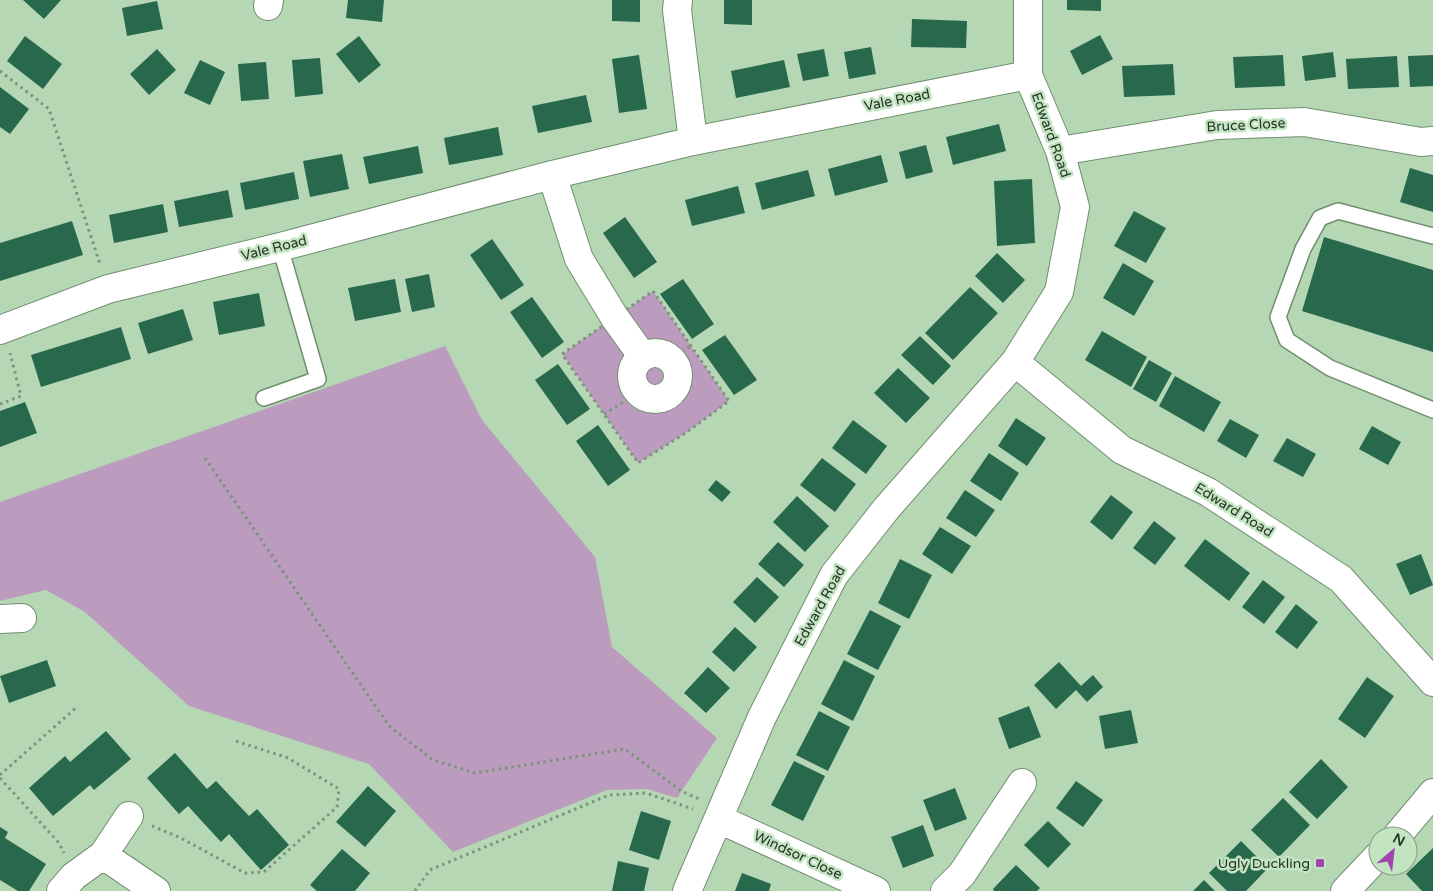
<svg xmlns="http://www.w3.org/2000/svg" width="1433" height="891" viewBox="0 0 1433 891" font-family="'Varela Round',sans-serif">
<rect width="100%" height="100%" fill="#b6d7b4"/>
<path fill="#bb9bbe" d="M653,291l76,110 -42,31 -49,31 -76,-109z
M445,346l37,74 113,137 17,90 105,91 -40,60 -30,-9 -40,1 -154,62 -84,-88 -180,-58 -104,-94 -39,-22 -46,11v-99z"/>
<path fill="#28694e" d="M23,0h38l-17,19z
M348,0h36l-2,22 -36,-4z
M612,0h28v22l-28,-1z
M724,0h28v25l-28,-1z
M1067,0h34v11l-34,-1z
M157,1l6,28 -36,7 -5,-28z
M912,19l55,2 -1,27 -55,-1z
M1100,35l13,24 -31,16 -12,-24z
M25,36l37,28 -19,25 -36,-28z
M359,36l22,29 -22,18 -23,-29z
M871,47l5,27 -27,5 -5,-27z
M157,49l19,21 -27,25 -19,-21z
M824,49l5,27 -26,5 -6,-27z
M1333,52l3,25 -31,4 -3,-25z
M639,55l8,54 -28,4 -7,-54z
M1283,55l2,31 -50,2 -2,-31z
M1433,55v31l-23,1 -2,-31z
M1397,56l2,31 -51,2 -2,-30z
M320,58l3,36 -28,3 -3,-37z
M200,60l25,12 -15,33 -26,-12z
M784,60l6,27 -54,11 -5,-27z
M266,62l3,37 -28,2 -3,-37z
M1173,64l2,31 -51,2 -2,-31z
M0,87l29,22 -19,25 -10,-7z
M586,95l6,27 -54,11 -6,-27z
M999,124l7,27 -53,14 -7,-28z
M498,127l5,28 -54,10 -5,-27z
M926,145l7,27 -27,7 -7,-27z
M418,146l5,27 -54,11 -6,-27z
M342,154l7,35 -39,8 -7,-36z
M881,155l7,27 -53,14 -7,-27z
M1410,168l23,7v37l-33,-10z
M808,170l7,26 -53,14 -7,-27z
M294,172l5,27 -54,11 -5,-27z
M1032,179l3,64 -38,3 -3,-65z
M738,186l7,27 -53,13 -7,-26z
M228,190l5,27 -54,10 -5,-26z
M163,204l5,28 -54,11 -5,-28z
M1134,211l32,17 -20,35 -32,-17z
M625,217l32,45 -23,16 -31,-45z
M72,221l11,34 -83,26v-38z
M1324,237l109,33v82l-131,-41z
M492,239l32,46 -23,15 -31,-45z
M997,253l28,27 -22,23 -28,-27z
M1123,263l31,18 -20,35 -31,-18z
M429,274l6,33 -23,5 -7,-33z
M395,279l6,33 -46,9 -7,-33z
M683,279l31,45 -22,15 -32,-45z
M970,287l28,26 -45,47 -28,-27z
M259,293l6,33 -46,9 -6,-33z
M532,297l32,45 -22,16 -32,-46z
M183,309l10,31 -45,14 -10,-31z
M121,327l10,32 -90,28 -10,-32z
M1102,331l45,26 -16,30 -46,-27z
M725,335l32,45 -23,15 -32,-45z
M920,336l31,30 -18,19 -32,-30z
M1149,360l23,13 -16,29 -23,-13z
M558,364l32,45 -23,16 -32,-45z
M898,368l32,30 -24,25 -32,-30z
M1175,376l46,26 -17,30 -45,-26z
M25,402l12,31 -37,14v-36z
M1016,418l30,20 -19,28 -29,-20z
M1230,419l29,16 -13,23 -29,-17z
M853,420l34,26 -21,28 -34,-26z
M598,425l32,45 -22,16 -32,-45z
M1372,426l29,16 -13,23 -29,-16z
M1287,438l29,16 -13,23 -30,-16z
M989,453l30,20 -18,28 -31,-20z
M822,458l34,26 -21,28 -35,-27z
M716,480l15,12 -9,10 -14,-12z
M965,490l30,20 -19,27 -30,-19z
M1111,495l22,17 -21,28 -22,-18z
M797,496l32,30 -24,26 -32,-30z
M1154,521l22,17 -21,27 -22,-17z
M940,527l31,19 -19,28 -30,-20z
M1205,539l45,34 -21,28 -45,-35z
M778,542l26,23 -20,22 -26,-23z
M1421,554l12,31 -23,10 -14,-31z
M900,559l32,16 -23,44 -31,-16z
M757,577l22,20 -24,26 -22,-21z
M1263,580l22,17 -21,27 -22,-17z
M1296,604l22,18 -21,27 -22,-17z
M870,610l31,16 -23,44 -31,-16z
M735,627l22,20 -23,25 -22,-20z
M47,660l9,26 -47,17 -9,-27z
M844,660l31,16 -22,45 -32,-17z
M1059,662l22,24 12,-11 10,12 -16,15 -11,-12 -20,19 -22,-24z
M708,667l22,21 -24,25 -22,-20z
M1367,677l27,19 -29,42 -27,-19z
M1029,706l12,31 -32,12 -11,-31z
M1131,710l7,33 -33,6 -6,-33z
M819,711l31,16 -22,44 -32,-16z
M106,731l25,28 -37,31 -4,-5 -37,31 -24,-28 36,-32 5,6z
M175,753l32,36 9,-8 33,35 8,-7 32,36 -28,25 -32,-36 -8,8 -33,-36 -9,8 -32,-36z
M1321,759l27,28 -31,32 -28,-27z
M794,761l31,15 -22,45 -32,-16z
M1076,781l27,19 -20,27 -27,-19z
M368,786l28,25 -31,36 -29,-25z
M955,788l12,31 -32,12 -12,-31z
M1283,798l27,27 -31,32 -28,-27z
M641,811l30,10 -12,39 -30,-10z
M1048,821l23,23 -23,24 -24,-23z
M923,825l11,31 -31,12 -12,-31z
M0,827l8,5 -3,6 41,26 -17,27h-11l-18,-11z
M1241,841l27,27 -22,23h-19l-18,-18z
M1433,848v43h-11l-16,-17z
M342,849l28,24 -15,18h-38l-7,-6z
M618,861l31,7 -5,23h-32z
M1016,865l24,23 -3,3h-43l-1,-2z
M742,873l29,11 -2,7h-34z
M1204,880l11,11h-22z"/>
<g fill="none" stroke-linecap="round" stroke-linejoin="round">
<defs>
<path id="lane" d="M1433,236l-95,-25 -18,7 -17,31 -25,68 9,23 43,28 103,42
M264,398l54,-19 -38,-132"/>
<path id="street" d="M678,0l-1,10 16,131
M268,6l1,-6
M1060,151l157,-26 87,-3 117,20 12,-1
M552,175l27,84 36,59 28,39
M0,330l108,-41 172,-42 272,-72 141,-34 335,-66v-75
M632 376a23 23 0 1 1 46 0a23 23 0 1 1-46 0Z
M1015,362l107,88 86,42 133,87 92,103
M0,619l22,-1
M719,819l157,72
M103,855l26,-39
M61,891l13,-15 29,-21 53,36
M687,891l75,-174 72,-142 52,-66 129,-147 44,-70 16,-85 -15,-56 -32,-76
M945,891l17,-17 60,-91"/>
<path id="secondary" d="M1397,836l36,-43
M1345,891l33,-35"/>
</defs>
<use href="#lane" stroke="#718f6f" stroke-width="18"/>
<use href="#street" stroke="#718f6f" stroke-width="30"/>
<use href="#secondary" stroke="#718f6f" stroke-width="30"/>
<path stroke="#7a9379" stroke-width="3" stroke-dasharray="2.5 4" stroke-linecap="butt" d="M0,71l49,38 51,155
M653,291l76,110 -42,31 -49,31 -76,-109z
M671,359l20,-13
M0,404l21,-8 -11,-43
M604,414l36,-22
M205,458l184,268 44,34 42,13 150,-24 56,42 18,8
M0,775l78,-69
M0,778l59,65 5,10
M152,826l27,11 66,36 19,-1 73,-65 2,-18 -51,-31 -52,-17
M415,891l15,-21 179,-75 37,-2 47,16"/>
<use href="#lane" stroke="#fff" stroke-width="15"/>
<use href="#street" stroke="#fff" stroke-width="28"/>
<use href="#secondary" stroke="#fff" stroke-width="28"/>
</g>
<rect fill="#a144ad" stroke="#c3e4c1" stroke-width="2" x="1315" y="858" width="10" height="10" rx="2.5"/>
<g text-anchor="middle" dominant-baseline="central" stroke-width="5" stroke-linejoin="round" paint-order="stroke">
<g font-size="14" fill="#273426" stroke="#c3e4c1">
<text transform="translate(897 100) rotate(-11)">Vale Road</text>
<text transform="translate(1246 125) rotate(-3)">Bruce Close</text>
<text transform="translate(1051 135) rotate(70)">Edward Road</text>
<text transform="translate(274 248) rotate(-14)">Vale Road</text>
<text transform="translate(1234 510) rotate(32)">Edward Road</text>
<text transform="translate(820 606) rotate(-61)">Edward Road</text>
<text transform="translate(798 855) rotate(25)">Windsor Close</text>
</g>
<g font-size="14" fill="#273426" stroke="#c3e4c1" text-anchor="end">
<text x="1310" y="863">Ugly Duckling</text>
</g>
</g>
<g transform="translate(1393 851) rotate(28)"><circle r="24" fill="#c3e4c1" stroke="#859e83"/>
<path d="M0-4L9 19L0 12L-9 19Z" fill="#a144ad"/>
<text y="-8" font-size="14" font-weight="bold" text-anchor="middle" fill="#273426">N</text>
</g>
</svg>
